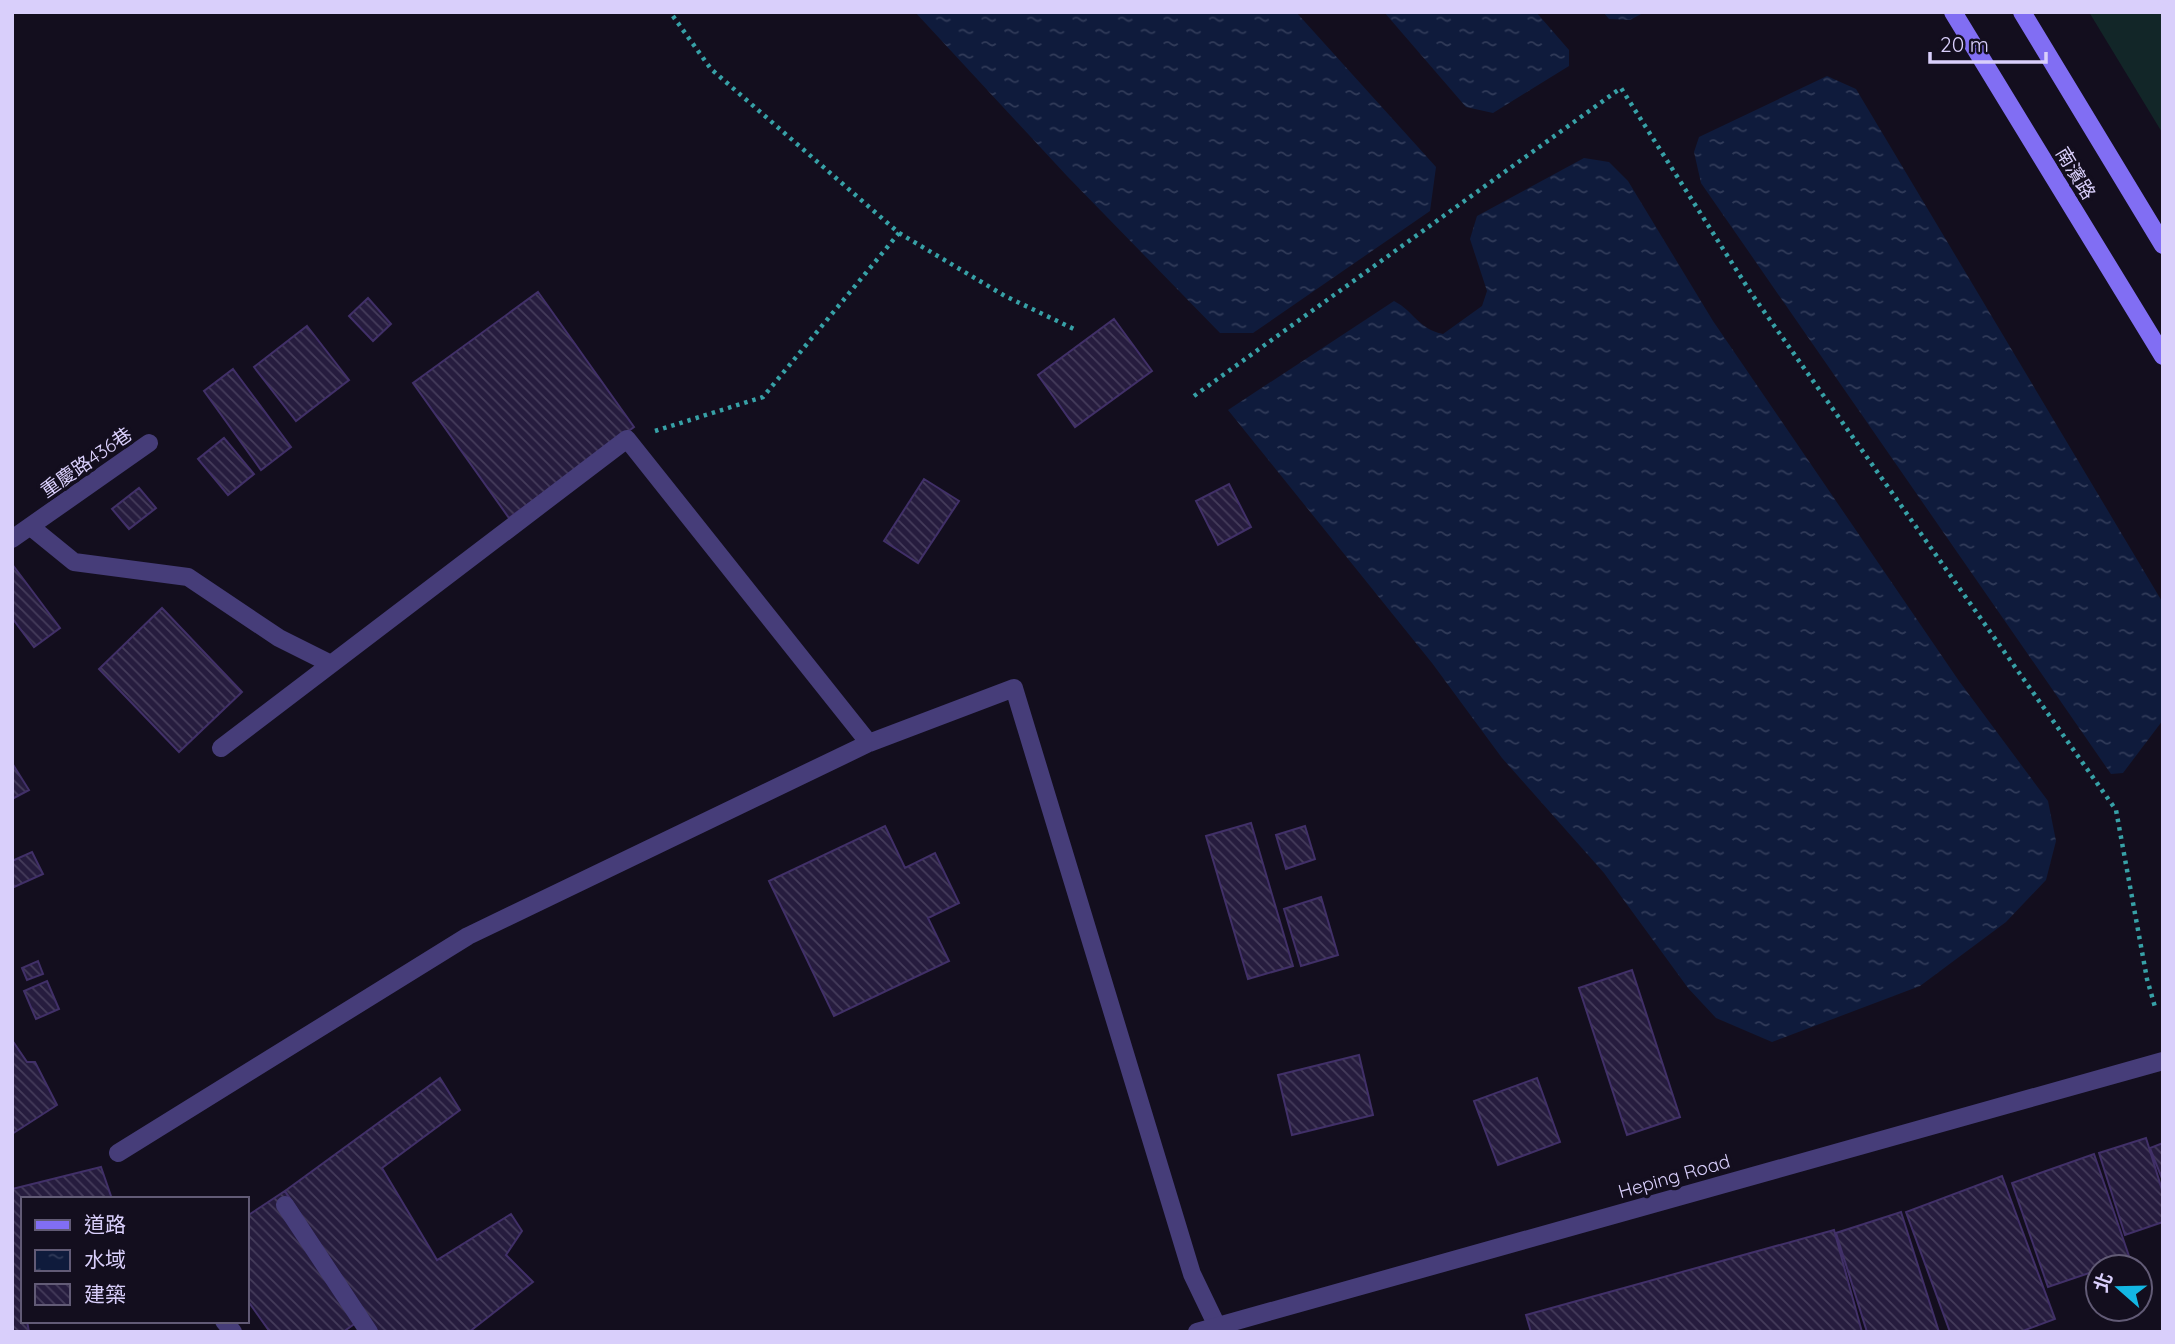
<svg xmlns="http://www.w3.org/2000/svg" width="2175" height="1344" viewBox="0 0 2175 1344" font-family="Quicksand,'Noto Sans TC',sans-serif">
<defs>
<pattern id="water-ripples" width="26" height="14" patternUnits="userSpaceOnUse" patternTransform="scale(1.75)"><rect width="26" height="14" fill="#0f1b3c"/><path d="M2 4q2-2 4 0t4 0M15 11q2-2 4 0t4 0" fill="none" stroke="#313b59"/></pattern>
<pattern id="building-back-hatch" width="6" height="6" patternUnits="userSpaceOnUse" patternTransform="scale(1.75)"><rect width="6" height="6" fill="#261c3e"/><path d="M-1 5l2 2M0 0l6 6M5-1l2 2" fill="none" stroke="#453c5b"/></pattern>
</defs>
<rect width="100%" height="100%" fill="#130e1e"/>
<path fill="#122628" d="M2089,12h74v122z"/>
<path fill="url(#water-ripples)" d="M915,12h381l140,155 -6,44 -177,122h-33l-153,-157z
M1384,12h152l33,38v16l-76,47 -27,-6z
M1603,12h42l-15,8 -21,-1z
M1827,76l29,13 307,514v117l-40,53 -12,1 -410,-591 -7,-31 5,-15z
M1584,158l25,4 19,19 85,140 246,360 89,120 8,40 -10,39 -40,42 -86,64 -148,56 -56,-24 -28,-30 -84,-115 -102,-115 -70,-95 -204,-253 166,-109c21,11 24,28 49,33l39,-28 5,-15 -17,-52 7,-23z"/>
<path fill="url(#building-back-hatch)" stroke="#413068" stroke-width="2" d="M538,292l96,135 -125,91 -96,-135z
M368,298l23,26 -18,17 -24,-25z
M1114,319l38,52 -77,56 -37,-52z
M307,326l42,54 -53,41 -42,-54z
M233,369l58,78 -30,23 -57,-79z
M224,438l30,36 -26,21 -30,-36z
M924,479l35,22 -41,62 -34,-22z
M1229,484l22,43 -33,18 -22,-44z
M139,488l17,20 -27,21 -17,-20z
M12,564l48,64 -26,19 -22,-29z
M162,608l80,84 -63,60 -80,-83z
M12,763l17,27 -17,9z
M1251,823l42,143 -45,13 -42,-143z
M885,826l20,42 30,-15 24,50 -31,15 21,43 -115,55 -65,-135z
M1305,826l10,33 -29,10 -10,-34z
M32,852l11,22 -31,14v-27z
M1321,897l17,58 -37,11 -17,-57z
M38,961l5,13 -16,6 -5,-12z
M1632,970l48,147 -53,18 -48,-147z
M47,981l12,28 -23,10 -12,-28z
M12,1040l15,22h8l22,43 -45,29z
M1359,1055l14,60 -81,20 -14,-60z
M440,1078l20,32 -78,58 55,92 74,-46 11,17 -16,24 27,27 -64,50h-91l-93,-141z
M1537,1078l23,64 -62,23 -24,-64z
M2146,1138l17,55v29l-38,13 -26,-82z
M2163,1143v38l-13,-33z
M2094,1154l36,105 -24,8h-8v3l-50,17 -36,-104z
M101,1167l11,32h-89v122h4l2,11h-17v-143z
M2002,1176l53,143 -35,13h-70l-44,-120z
M285,1191l75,129 -17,12h-73l-20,-28 -3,1v-89z
M1901,1212l38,120h-72l-31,-99z
M1834,1230l28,102h-331l-5,-17z"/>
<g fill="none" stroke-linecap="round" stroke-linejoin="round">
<path stroke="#37a1a7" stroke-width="4.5" stroke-dasharray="3.5 5" stroke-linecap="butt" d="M899,233l106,63 69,33
M1194,396l427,-308 130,205 365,517 31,169 8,28
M655,431l108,-34 136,-164 -188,-164 -41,-57"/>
<path stroke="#463d79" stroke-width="18" d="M31,527l43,35 114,15 91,61 52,26
M12,539l137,-96
M221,748l406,-309 242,304
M118,1153l350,-217 401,-193 145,-55 178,586 25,52
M285,1205l84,127
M224,1321l9,11"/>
<path stroke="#463d79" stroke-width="18" d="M1197,1332l966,-271"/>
<path stroke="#816ef3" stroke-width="18" d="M1953,12l210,344
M2022,12l141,233"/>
</g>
<g text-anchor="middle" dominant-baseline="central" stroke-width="7" stroke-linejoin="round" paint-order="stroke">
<g font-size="19" fill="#d9cffb" stroke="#130e1e">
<text transform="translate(2076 173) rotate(59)">南濱路</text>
<text transform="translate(86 462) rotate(-35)">重慶路436巷</text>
<text transform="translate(1674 1176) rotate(-16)">Heping Road</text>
</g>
</g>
<rect width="2175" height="1344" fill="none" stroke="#d9cffb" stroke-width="28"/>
<rect x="21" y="1197" width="228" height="126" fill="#130e1e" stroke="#625b76" stroke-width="2"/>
<rect x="35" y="1220" width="35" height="10" fill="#816ef3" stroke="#625b76" stroke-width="2"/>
<text x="84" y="1232" font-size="21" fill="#d9cffb">道路</text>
<rect x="35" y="1250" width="35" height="21" fill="url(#water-ripples)" stroke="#625b76" stroke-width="2"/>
<text x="84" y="1267" font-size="21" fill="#d9cffb">水域</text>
<rect x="35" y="1284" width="35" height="21" fill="url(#building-back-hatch)" stroke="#625b76" stroke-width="2"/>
<text x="84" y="1302" font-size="21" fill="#d9cffb">建築</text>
<g transform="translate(2119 1288) rotate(290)"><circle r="33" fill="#130e1e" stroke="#625b76" stroke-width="2"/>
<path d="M0-5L12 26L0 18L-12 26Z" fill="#13b7e3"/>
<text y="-10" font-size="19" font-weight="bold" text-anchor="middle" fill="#d9cffb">北</text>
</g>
<path d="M1930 52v10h116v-10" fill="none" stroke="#d9cffb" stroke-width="3.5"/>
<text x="1940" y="52" font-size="21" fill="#d9cffb" stroke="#130e1e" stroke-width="5" paint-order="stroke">20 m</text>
</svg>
